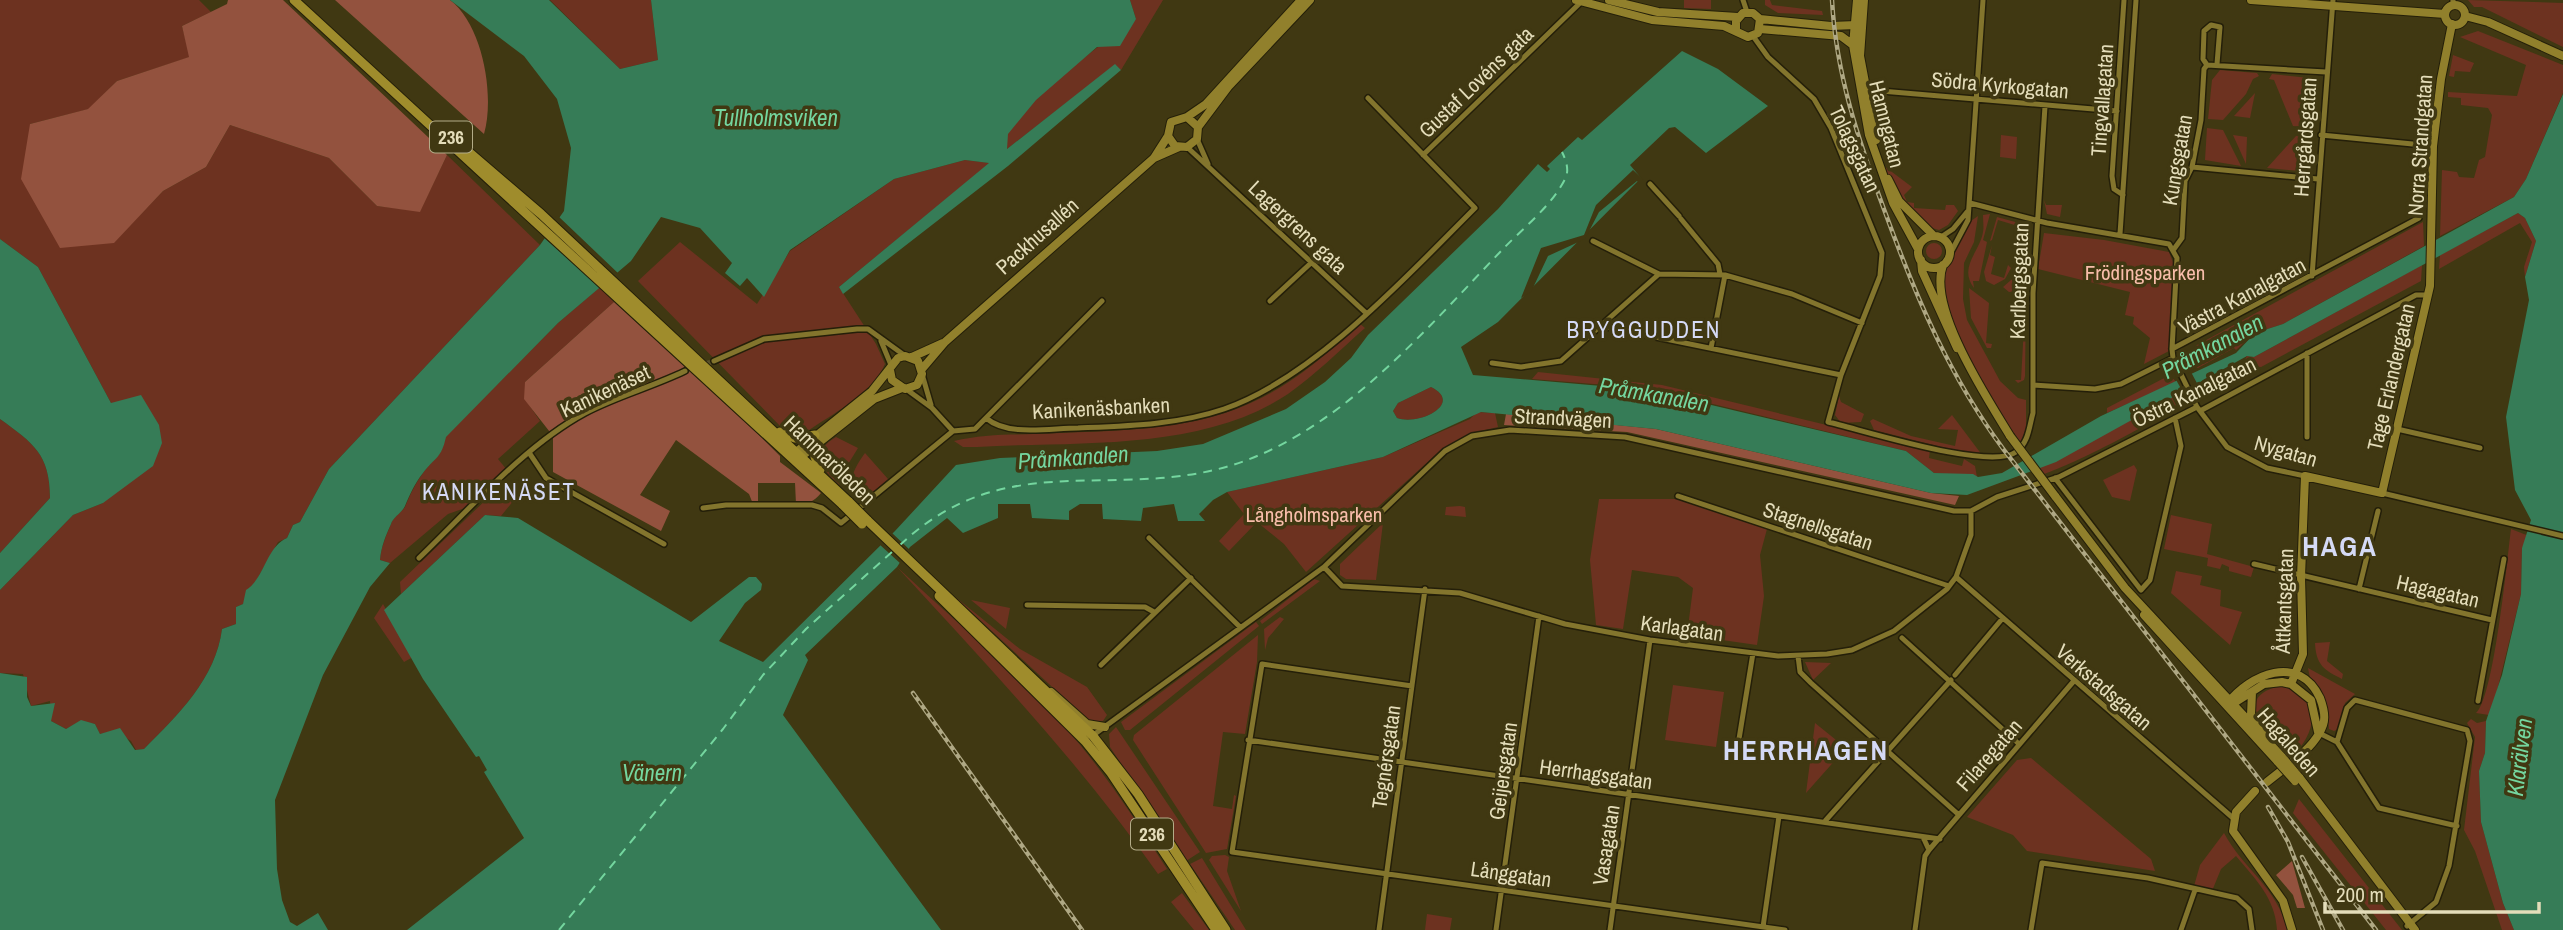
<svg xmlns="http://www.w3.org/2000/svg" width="2563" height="930" viewBox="0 0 2563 930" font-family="'Archivo Narrow',sans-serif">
<rect width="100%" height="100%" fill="#403812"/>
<path fill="#6d3220" d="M0,0h199l12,12 -29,14 8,31 -73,24 -28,28 -59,15 84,118 49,-51 43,-24 24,-42 99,33 48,48 43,5 27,-56 93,90 -211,224 -29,53 -7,3 -6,13 -9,4 -35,62 -7,3v17l-14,5c-6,49 -44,86 -78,120l-8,1 -5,-9 -17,-10 -14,3 -5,-10 -14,-3 -15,8 -15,-8 -1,-20 -19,5 -8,-32 -23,-1v-83l73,-75 30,-12 8,-100 -73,-136 -38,-28z
M550,0h101l7,60 -38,9z
M1130,0h33l-42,70 -6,-5 -108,84c0,-4 -1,-12 1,-16 16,-32 97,-92 128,-114z
M1684,0h27v9l-27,-1z
M1765,0h5l2,5 50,6 1,4 -45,-2 -13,-8z
M2468,0l95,3v44l-81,-40h-8z
M2478,31l85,34v28l-37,86 -12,18 -74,39 2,-66 15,2 2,5 15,1 5,-18 6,-3 7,-42 -4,-7 -27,-3v-7l-13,-1v-5l69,4 9,-31 -66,-28z
M2453,55l21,8 -4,9 -15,-1 -1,6 -5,-1z
M2220,70l37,3 2,3 -6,3 -7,15 -23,26 -15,-1 4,-39z
M2272,74l46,5 -3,49 -22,-2 -19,-46 -5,-1z
M2255,93l-5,25 -16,-2z
M2207,128l16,2 18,36 -36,-6z
M2001,135l16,2 -1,22 -16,-2z
M2233,135l14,2 -1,27z
M2296,136l18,2 -3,34 -44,-4z
M965,160l25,3 -151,124 37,57 9,20c-14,31 -52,49 -80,69l-9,2 -13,-6 -145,-148 42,-39 77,62 33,-53 104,-72z
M1884,166l28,21 -8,8 3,7 7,1v5l31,2 1,-5h8l4,6 -10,14 -9,5c-28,-6 -44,-40 -55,-64z
M2044,200l2,5h16l-2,12 -13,-3z
M2518,213l7,5 11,23 -11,36 -1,-10 8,-25 -12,-19 -81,46 1,-14z
M1990,214l-7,26 4,2 -8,39h-6l1,7c-16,-21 6,-36 9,-56 1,-4 0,-12 0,-17z
M1978,216l-4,26 -10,21 -1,36 4,21 33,61 18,17 8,2v28l-5,14c-24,-31 -86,-131 -77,-169 4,-18 19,-35 27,-52z
M1997,217l33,9 -2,18 -10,-18 -20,-6 -6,20 -2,1z
M2423,222l1,24 -141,78 -28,9 -19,17 -2,-2 -36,20 -8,-2 -2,-9 9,-12z
M2044,233l60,7 65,12 5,13 -5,86 -25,13 6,-26 -17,-14 1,-7 -9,-2 5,-23 -92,-23z
M1926 251a8 8 0 1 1 16 0a8 8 0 1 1-16 0Z
M1992,245l-2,10 5,2 -4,17 13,4 4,-13 3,3 -6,11 -11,6 -8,-4 -2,-9z
M2422,265l-1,16 -160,86 -19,-2 5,-9 7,1z
M2018,274l6,3 -4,14 -11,1 -6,-5z
M600,287l14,15 -89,80v17l15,22 -42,38 9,11 -42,38 -17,6 -58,49 -10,-3c1,-13 6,-24 11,-36 2,-7 10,-11 14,-17 5,-12 10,-23 18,-34 12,-17 18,-14 22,-36l113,-114z
M1969,288l20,15 -3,40 6,1 -1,4h-4l-16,-30z
M2026,299l-1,77 -1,4 -6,3 -3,-3h6l4,-72h-6v-7z
M1359,323l6,5c-25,22 -50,47 -77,66 -87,58 -211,47 -311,53h-14l-9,-6c35,-8 71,-6 106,-8 136,-5 199,-10 299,-110z
M1538,372l124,13 268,65 -1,8 33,8 2,-7 11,7 2,11 -43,-4 -28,-22 -222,-54 -53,-10 -99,-8z
M2170,375l6,7 -69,31v-5z
M1431,387c33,16 -11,39 -34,31l-4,-7 5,-8z
M2182,391v10c-23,20 -108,63 -138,73l-5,-6z
M1839,396l2,6 23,12 -3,8 -20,1 -6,-8z
M1477,412l18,1 3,14 -26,6 -31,17 -135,122 -22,-28 -27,-22 -28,29 -10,-10 25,-27 -17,-22 156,-35 87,-38z
M1952,415l30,40 -21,-3 -87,-22 -4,-9 3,-2 38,17 44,10 3,-16 -20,-1z
M0,419c33,24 50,35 50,79l-50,55z
M836,437l22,11 -16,26 2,14c-21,-15 -36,-35 -8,-51z
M865,453l23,26 -27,24c-17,-18 -8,-33 4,-50z
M2134,465l3,5 -7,31 -18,-4 -9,-17z
M491,495l23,5 -13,16 -16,-1 -84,79 -1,-12z
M1599,499h78l90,30 -7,26 4,41 -7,49 -70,-10 6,-47 -15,-11 -46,-7 -9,59 -27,-4 -6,-65z
M1460,506l5,1 1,10 -21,-2 1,-8z
M2171,515l41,9 -5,30 47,13 -3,10 -22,-6v-4l-7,-3 -2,5 -13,-3 1,-8 -44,-9z
M1383,523l-7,57 -30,-1 -6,-4v-11z
M2511,529l18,7 -7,12 -1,46 -27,109 -5,12 -13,-2c18,-16 31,-153 35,-184z
M897,567c62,58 130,113 184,179 32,39 59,81 86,123l-9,5c-78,-111 -170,-208 -261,-307z
M2176,571l26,5 -2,9 21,5 -1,16 22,6 -12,33 -59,-52z
M1314,579l6,2 -58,43 -2,-3z
M954,596l66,53 67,38 20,28 -4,6h-14z
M971,600l39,8 -4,21z
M383,604l30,53 -9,5 -30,-44z
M1280,617l4,2 -16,19 -3,12 -1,-21z
M1256,622l3,4 -129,104h-5l-4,-8z
M1258,635l-1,27 -12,72 -22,-2 -10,74 19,3 2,-14 2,1 -9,53 -21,4 -73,-113 1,-5z
M2330,642l-3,19 16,13 -1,5c-18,-9 -26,-14 -27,-36z
M1805,662l26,1 -18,17z
M2308,668l47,26 -10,9 -7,26 -4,2 -5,-2 -2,-23 -17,-28z
M1673,685l51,7 -8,55 -51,-7z
M2280,686c45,12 37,47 10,73 -18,-23 -62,-61 -10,-73z
M2471,719l6,4 9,-2 -1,32 -6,18 2,51 22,81 11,27h-12l-27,-79 -11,-21 11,-93 -8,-14z
M1815,723l31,25 -40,45z
M1116,727l84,125 -14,9 -76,-114 -1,-13z
M2031,758l120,101 4,12 -128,-20 -14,-16 -46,-18 50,-57z
M2299,799l103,131h-16l-93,-117z
M2224,833c19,36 54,55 63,97h-10c-2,-32 -21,-50 -41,-74l-15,13 -9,22 -18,-5 6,-21z
M1225,855l4,2 -2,14 14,40 -32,-51 3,-4z
M1202,858l44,72h-11l-45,-66z
M1182,893l27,37h-15l-23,-28z
M1427,914l25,4 -2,12h-25z"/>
<path fill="#93523e" d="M228,0h55l164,155 -27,57 -43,-6 -48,-48 -99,-33 -24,42 -43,24 -49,52 -54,5 -39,-69 9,-55 58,-15 29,-28 72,-24 -7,-31 45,-22z
M335,0h115c33,25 45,96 34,134z
M614,302l149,137 17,17v6l41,31c-7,9 -14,11 -25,11l-1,-21h-37v21h-5l-4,-10 -73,-54 -36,55 30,16 -9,20 -108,-59v-36l-29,-37 1,-17z
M1506,414l150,15 275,64 28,3 -4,9 -328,-73 -123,-7z
M2292,861l13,47h-8l-4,-13 -17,-20z"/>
<path fill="#367c57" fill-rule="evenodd" d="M450,0h99l71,69 38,-9 -7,-60h479l6,19 -16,27 -23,1 -61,53 -28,34 -1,15 108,-85 6,6 -113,96 -165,128 -4,-7 150,-124 -24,-3 -71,19 -104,71 -26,47 -17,-19 -7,8 -15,-13 7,-10 -32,-35 -39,-11 -30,44 -73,62 -112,114c-5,22 -10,19 -23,36 -8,10 -13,21 -18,33 -3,7 -12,11 -14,18 -5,11 -10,23 -11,36l10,3 -20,24 -47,88 -48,125 2,69 5,31 8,22 7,4 21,-13 10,17h-328v-257l27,4v20l4,9 24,-3 -4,18 15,8 15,-9 14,4 5,10 20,-6 15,22 9,-1c34,-34 72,-71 78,-120l14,-5v-17l7,-3 3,-14c19,-12 20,-43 41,-52l6,-13 7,-3 29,-53 211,-224 24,-34 7,-63 -14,-49 -33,-43z
M1682,51l36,18 50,37 -62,47 -31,-26 -6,1 -39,37 11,13 -143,144 -37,25 12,28 175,15 258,61 28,22 39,1 5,3 24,-4 99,-57 135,-63 19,-20 28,-9 231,-127 12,-18 37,-85v836h-49l-11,-27 -22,-81 -2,-51 6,-18 1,-32 16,-46 19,-81 1,-46 9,-28 -16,-30 -9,-73 23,-117 -4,-23 11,-36 -11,-23 -7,-5 -264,144 -7,-1 -191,106 -89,33 -36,-2 -275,-64 -175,-17 -98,45 -156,35 -14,8 -14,14 6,7h-27l-4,-17 -31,4 -2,13 -38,-2 -1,-15h-22l-11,7v9l-37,-2 -2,-14h-32v14l-35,15 -16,-15 -37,29 -13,20 -92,88 3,5 -25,55 158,215h-534l117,-92 -40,-66 3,-2 -8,-14 -3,1 -53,-78 -39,-69 101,-95 33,3 173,104 58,-45h7l6,7 -1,6 -16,13 -26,38 44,21 132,-131 61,-66 44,-7 157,-7 46,-7 83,-35 39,-27 26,-24 17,-23 130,-126 40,-45 9,8 3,-3 -3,-3 31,-29 4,3zM1431,387c33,16 -11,39 -34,31l-4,-7 5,-8z
M0,239l38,28 73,136 30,-8 18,30 3,18 -9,23 -50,37 -30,12 -73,75v-37l50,-55c0,-44 -17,-55 -50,-79z"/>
<path fill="#403812" d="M1633,170l11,10 -4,4 -3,-3 -38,31 -14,27 -37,17 -17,36 -10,6 20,-50 43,-13 12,-30z
M557,215l63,60 -18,14 -60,-53z
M2191,372l8,15 -15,7 -9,-16z
M891,532l20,19 -10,13 -22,-20z"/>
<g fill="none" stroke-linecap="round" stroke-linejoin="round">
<path stroke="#74d69f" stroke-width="2" stroke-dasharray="9 7" stroke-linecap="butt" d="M900,545c104,-98 207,-45 326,-78 112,-32 200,-138 277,-218 20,-21 50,-44 63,-72 3,-8 0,-17 -4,-25
M559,930l164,-201 40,-54 43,-46 87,-78"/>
<path stroke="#59512b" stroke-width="5" stroke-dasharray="5 2.5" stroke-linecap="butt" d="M685,371l29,-10"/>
<defs>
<path id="street" d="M1743,0l4,12
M2453,0v5
M1753,36l15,21 46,42 17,29 51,125 -2,23 -39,99 -13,47c35,8 162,49 188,30 13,-10 13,-25 17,-39v-120l12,-187
M2207,65l119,7
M1881,91l236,20
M2321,135l112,11
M1197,139l11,25
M1187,147l179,166
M1423,155l158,-153
M2192,167l126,12
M1650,184l29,32
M2123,195l-9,-6 -2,-13 12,-176
M1970,203l77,20 122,21 8,14 -5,91 1,9 24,49 30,40 40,21 38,8
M1681,219l37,45 2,10
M2120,234l16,-234
M1941,237l12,-8 14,-17
M1593,241l66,33 66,1 67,19 70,29
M2174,249l8,-11 3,-57 7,-14 9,-47 3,-51 3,-4 -4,-6 1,-28 7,-6 9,2 -3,37
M1950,254l18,-34 15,-220
M2312,276l21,-276
M1270,301l42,-39
M1602,326l239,49
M881,341l10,24
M1711,348l14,-73
M2172,349l247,-131 5,-38 9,-8
M2307,353v84
M714,361l50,-22 93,-10h11l36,26
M1492,363l29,4 40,-6 98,-87
M922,374l9,31
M2033,385l62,4 26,-5 52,-26
M906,389l26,19 21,23
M2200,411l216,-116h12
M986,418c22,19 64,10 92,10 49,-2 99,-3 146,-19 90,-31 184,-134 251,-201l-107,-110
M2397,429l83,19
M530,454l16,24 118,66
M2055,478l86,112 9,-10 31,-134 -6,-28
M2382,493l181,43
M1678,496l271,90
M703,508l23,-3h86l10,3 19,15 112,-92 22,-2 127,-128
M1149,538l91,89
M419,558c50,-48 105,-112 166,-145 32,-17 67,-26 100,-42
M2254,564l238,56
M1324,567l18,19 118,7 105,31 85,16 128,16 49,-2 25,-4 42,-19 53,-42 9,-12 15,-42v-24
M1956,577l277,241
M2359,589l19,-78
M1027,605l118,2 9,5
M1902,638l117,106
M1798,656l2,16 11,11 148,132
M1101,665l90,-87
M1955,675l47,-56
M1412,686l-150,-22 -30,188 553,78
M2478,701l26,-142
M2319,733l18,9 42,66 78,18
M1092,736l232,-169 121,-116 27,-15 38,-6 115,7 329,74h17l26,-14 62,-20 138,-70
M1739,739l14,-86
M1248,740l692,99
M2337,742l10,-34 8,-8 112,30 3,11 -21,125 -13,36 -29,24
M1826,820l125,-140
M1929,850l144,-168
M1763,927l16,-111
M1379,930l46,-341
M1496,930l43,-314
M1610,930l40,-290
M1915,930l10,-74 4,-6 -6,-13
M2031,930l11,-67 106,15 89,20 12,11 3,21
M2181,930l14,-40"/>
<path id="secondary" d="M1576,0l76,20 72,6 24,11 10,-4 2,-14 -7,-6h-10l-7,8v8
M1609,0l49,12 80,5
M1857,0l-4,45 16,90 24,68 25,46
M1864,0l-4,56 16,84
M2251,0l194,14
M2445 15a10 10 0 1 1 20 0a10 10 0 1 1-20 0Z
M2465,16l23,6 75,34
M1760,19l71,7 25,-1
M1760,29l81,7 12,9
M1187,117l19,-13 95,-104
M1198,127l30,-40 82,-87
M1154,158l25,-11
M1888,179l11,22 35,35
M1918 252a16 16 0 1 1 32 0a16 16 0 1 1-32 0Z
M1921,260l1,11 35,77
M1943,265c-16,42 44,133 67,171
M912,357l31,-14
M922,369l23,-27 209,-184 14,-22 3,-14 16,-5 11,10 -1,12 -10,8 -12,-1 -7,-10
M791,456l81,-65 26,-33 7,-2 13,5 4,13 -5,11 -12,4 -13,-9 -2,-10
M798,459l76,-60 28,-11
M2055,496l70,92 158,170
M2144,615l134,147
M2291,684l12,-30 -2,-77 4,-101 77,17 48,-207 3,-140 8,-67 11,-55
M1051,692l36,32 18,3
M2252,692l-1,23 16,21
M2227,704c23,-30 72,-51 93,-6 3,8 6,19 3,27 -5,15 -18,27 -31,37
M2231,705l33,-21 18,-2 9,2 20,16 7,32
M2299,777l116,153
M2267,782l14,-11
M2255,791l-19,21 -3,19 50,70 9,29"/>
<path id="primary" d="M294,0l549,505
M450,136l91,78 308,288
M780,432l15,6 20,-3
M817,445l-2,12 5,13
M867,520l226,216 45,58 88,136
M939,596l146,145 26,32 105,157"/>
</defs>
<use href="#street" stroke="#241f09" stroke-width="8"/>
<use href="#secondary" stroke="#241f09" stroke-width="10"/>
<use href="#primary" stroke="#241f09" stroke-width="11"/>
<use href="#street" stroke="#83752d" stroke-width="5"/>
<use href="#secondary" stroke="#91802c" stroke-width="8"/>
<use href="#primary" stroke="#9f8c2c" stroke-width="9"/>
<defs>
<path id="rail" d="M1832,0c4,75 27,142 53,212 31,85 64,164 119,238l372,480
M913,693l169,237
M2268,807l20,35 35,88
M2302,857l41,73"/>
</defs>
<use href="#rail" stroke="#afa884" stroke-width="4.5"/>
<use href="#rail" stroke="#403812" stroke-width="2" stroke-dasharray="5" stroke-linecap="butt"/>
<defs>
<path id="secondary-bridge" d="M2010,436l45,60
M2283,758l16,19
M2278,762l17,19"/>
<path id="primary-bridge" d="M849,502l18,18
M843,505l19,19"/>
</defs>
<use href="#secondary-bridge" stroke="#241f09" stroke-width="10" stroke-linecap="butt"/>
<use href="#primary-bridge" stroke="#241f09" stroke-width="11" stroke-linecap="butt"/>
<use href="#secondary-bridge" stroke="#91802c" stroke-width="8"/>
<use href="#primary-bridge" stroke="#9f8c2c" stroke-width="9"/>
</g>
<g text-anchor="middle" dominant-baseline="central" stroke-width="7" stroke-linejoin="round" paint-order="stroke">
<g fill="#403812" stroke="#b3ac88" stroke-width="2">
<rect x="430" y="121.5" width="42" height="31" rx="5"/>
<rect x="1131" y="818.5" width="42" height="31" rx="5"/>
</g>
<g font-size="19" font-weight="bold" fill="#e4ddba">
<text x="451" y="137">236</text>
<text x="1152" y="834">236</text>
</g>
<g font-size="21" fill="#e4ddba" stroke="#403812">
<text transform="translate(1476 82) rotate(-44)">Gustaf Lovéns gata</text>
<text transform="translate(2000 85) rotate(5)">Södra Kyrkogatan</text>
<text transform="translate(2102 100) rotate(-86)">Tingvallagatan</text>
<text transform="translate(1887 124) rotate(76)">Hamngatan</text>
<text transform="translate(2305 137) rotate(-86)">Herrgårdsgatan</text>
<text transform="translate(2420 145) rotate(-86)">Norra Strandgatan</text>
<text transform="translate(1855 149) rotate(65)">Tolagsgatan</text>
<text transform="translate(2177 160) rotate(-80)">Kungsgatan</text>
<text transform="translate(1298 227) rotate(43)">Lagergrens gata</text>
<text transform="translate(1037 236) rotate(-42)">Packhusallén</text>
<text transform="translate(2019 281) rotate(-88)">Karlbergsgatan</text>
<text transform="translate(2242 296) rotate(-28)">Västra Kanalgatan</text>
<text transform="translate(2391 377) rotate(-77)">Tage Erlandergatan</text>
<text transform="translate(605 391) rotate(-25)">Kanikenäset</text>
<text transform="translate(2194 392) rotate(-26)">Östra Kanalgatan</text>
<text transform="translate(1101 408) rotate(-3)">Kanikenäsbanken</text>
<text transform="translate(1563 418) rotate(3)">Strandvägen</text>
<text transform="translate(2286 451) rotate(16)">Nygatan</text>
<text transform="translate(830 460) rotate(44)">Hammaröleden</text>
<text transform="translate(1818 526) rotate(18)">Stagnellsgatan</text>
<text transform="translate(2438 591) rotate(13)">Hagagatan</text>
<text transform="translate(2284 601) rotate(-88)">Åttkantsgatan</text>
<text transform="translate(1682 628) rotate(8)">Karlagatan</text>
<text transform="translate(2104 687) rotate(41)">Verkstadsgatan</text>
<text transform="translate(2289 742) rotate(49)">Hagaleden</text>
<text transform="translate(1989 755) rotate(-49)">Filaregatan</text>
<text transform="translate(1386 757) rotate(-82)">Tegnérsgatan</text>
<text transform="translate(1503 771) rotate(-82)">Geijersgatan</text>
<text transform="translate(1596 774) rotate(8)">Herrhagsgatan</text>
<text transform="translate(1606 845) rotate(-81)">Vasagatan</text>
<text transform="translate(1511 874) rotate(8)">Långgatan</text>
</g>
<g font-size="21" fill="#f8bdaa" stroke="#403812">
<text x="2145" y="272">Frödingsparken</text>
<text x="1314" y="514">Långholmsparken</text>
</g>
<g font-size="23" font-style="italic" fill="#74d69f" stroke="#403812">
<text x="776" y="117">Tullholmsviken</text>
<text transform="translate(2212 346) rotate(-28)">Pråmkanalen</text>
<text transform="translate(1654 394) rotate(10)">Pråmkanalen</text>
<text transform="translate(1073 457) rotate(-4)">Pråmkanalen</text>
<text transform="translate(2519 757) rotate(-83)">Klarälven</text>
<text x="652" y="772">Vänern</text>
</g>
<g font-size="23" letter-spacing="2" fill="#d5daf6" stroke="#403812">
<text x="1644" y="329">BRYGGUDDEN</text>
<text x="499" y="491">KANIKENÄSET</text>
</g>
<g font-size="28" font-weight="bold" letter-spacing="2" fill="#d5daf6" stroke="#403812">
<text x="2340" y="546">HAGA</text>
<text x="1806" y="750">HERRHAGEN</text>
</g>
</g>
<path d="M2325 902v10h214v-10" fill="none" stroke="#e4ddba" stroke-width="3.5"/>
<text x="2336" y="902" font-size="21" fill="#e4ddba" stroke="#403812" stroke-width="5" paint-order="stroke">200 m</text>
</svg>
